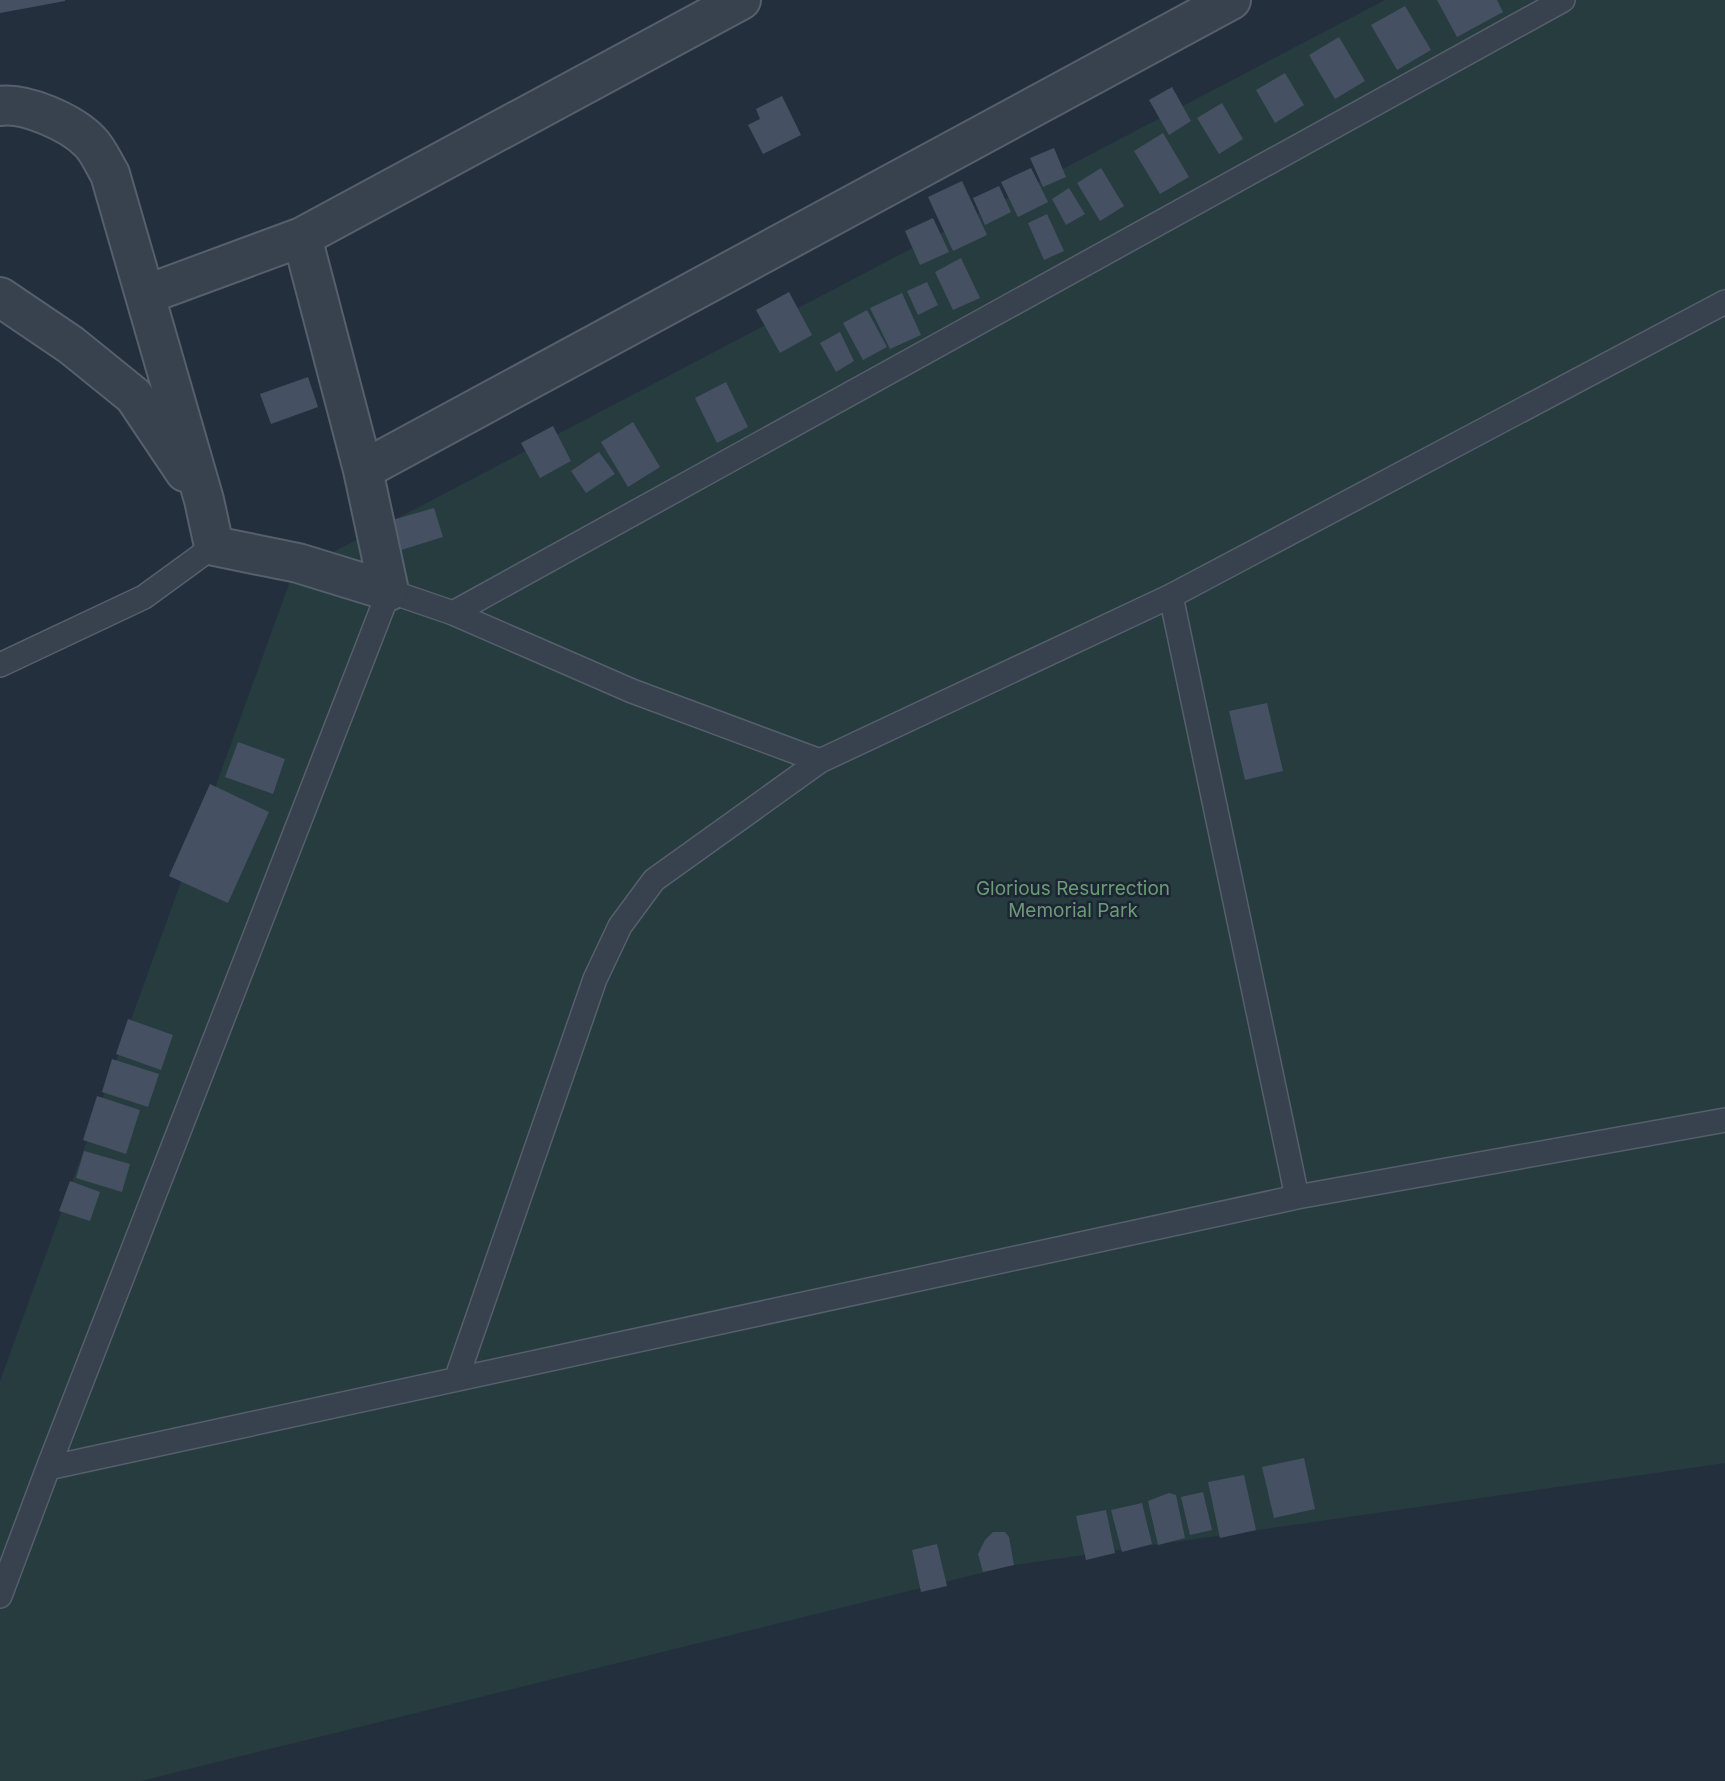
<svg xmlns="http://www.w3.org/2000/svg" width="1725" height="1781" viewBox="0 0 1725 1781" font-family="Inter,sans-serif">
<rect width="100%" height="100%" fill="#242f3e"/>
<path fill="#263c3f" d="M1385,0h340v1463l-711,102 -873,216h-141v-400l293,-808z"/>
<path fill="#455162" d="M0,0h65v1l-65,12z
M1437,0h60l6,12 -46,25z
M1405,6l26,44 -34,20 -26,-45z
M1339,37l26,44 -30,18 -26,-44z
M1285,73l19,32 -29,18 -19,-33z
M1172,87l19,34 -22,14 -20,-35z
M782,96l19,39 -38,19 -15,-29 12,-6 -4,-10z
M1222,103l21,36 -24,15 -22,-36z
M1163,133l26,44 -29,17 -26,-43z
M1054,148l12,29 -23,10 -13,-29z
M1031,168l17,34 -30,15 -17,-35z
M1101,168l23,38 -24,15 -23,-38z
M962,181l25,54 -34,16 -25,-54z
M999,186l12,26 -26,13 -12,-27z
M1069,188l16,26 -19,11 -14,-26z
M1047,214l17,37 -20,9 -16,-37z
M933,218l16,34 -29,13 -15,-34z
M961,258l19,40 -27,12 -18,-38z
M927,282l11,23 -20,10 -11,-24z
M789,292l23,43 -32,18 -24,-43z
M902,293l19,42 -31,14 -20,-41z
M867,310l20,37 -24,13 -20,-37z
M840,332l14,29 -18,11 -16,-29z
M308,377l10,30 -47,17 -11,-30z
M726,382l22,45 -31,16 -22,-45z
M633,422l27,45 -32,20 -27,-45z
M553,426l18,35 -31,17 -19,-35z
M599,452l16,22 -29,19 -15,-22z
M434,508l9,29 -45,14 -9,-30z
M1267,703l16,68 -38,9 -16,-69z
M238,742l47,17 -12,35 -48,-17z
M210,784l59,28 -41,91 -59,-27z
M128,1019l45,16 -12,35 -45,-16z
M112,1059l47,15 -11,33 -46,-15z
M97,1096l43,14 -14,44 -43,-14z
M84,1151l46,13 -8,28 -46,-14z
M70,1181l30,11 -10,29 -31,-10z
M1304,1458l11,51 -41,9 -12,-51z
M1244,1475l12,55 -36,8 -12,-56z
M1203,1492l9,38 -22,5 -9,-38z
M1169,1493l7,2 9,43 -27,7 -10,-44z
M1142,1503l10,41 -30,8 -11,-42z
M1106,1510l9,43 -29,7 -10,-44z
M993,1532h12l4,5 5,28 -31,7 -5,-18 7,-14z
M937,1544l10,42 -26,6 -9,-42z"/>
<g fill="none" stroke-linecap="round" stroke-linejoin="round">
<defs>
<path id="lane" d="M1171,596l126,601
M453,613l1110,-613
M0,665l144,-68 70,-51
M457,1377l138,-398 25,-53 34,-46 166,-119 351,-165 554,-294
M48,1468l341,-877 64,22 179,78 188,70
M0,1596l48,-128 1249,-271 428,-77"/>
<path id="street" d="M0,106c25,-4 72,17 90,36 8,8 14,22 20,32l94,326 10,46 84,17 91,28 -26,-121 -61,-233
M145,295l157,-58 439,-237
M0,297l71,48 63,51 51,76
M363,470l868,-470"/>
</defs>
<use href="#lane" stroke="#565f6c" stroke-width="26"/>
<use href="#street" stroke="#565f6c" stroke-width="42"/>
<use href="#lane" stroke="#38414e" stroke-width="23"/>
<use href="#street" stroke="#38414e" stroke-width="38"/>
</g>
<g text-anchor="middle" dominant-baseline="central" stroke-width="5" stroke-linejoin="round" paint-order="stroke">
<g font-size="19" fill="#6b9a76" stroke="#1d2633">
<text x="1073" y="888">Glorious Resurrection<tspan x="1073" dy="22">Memorial Park</tspan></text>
</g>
</g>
</svg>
